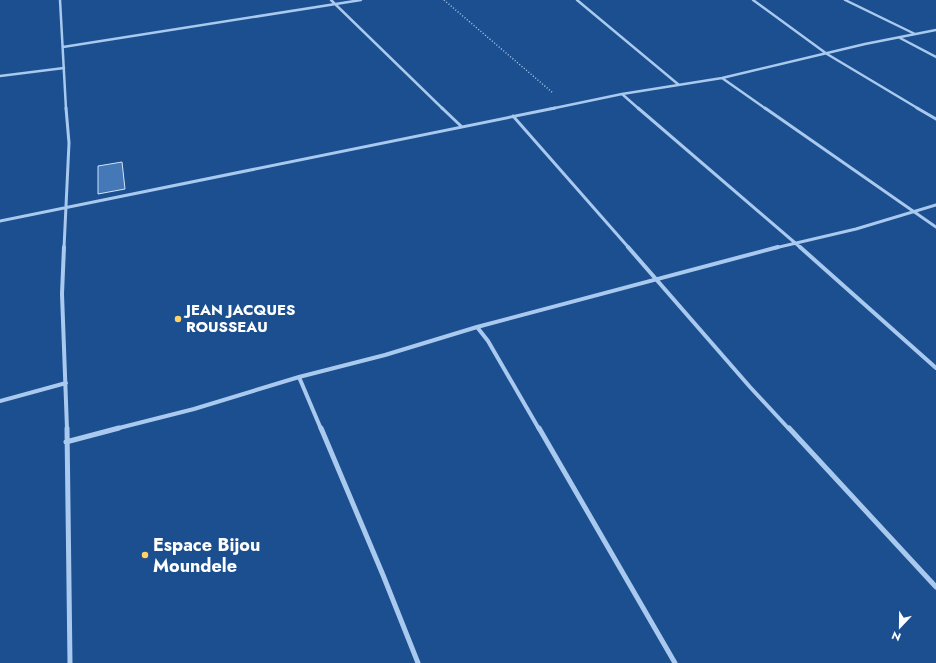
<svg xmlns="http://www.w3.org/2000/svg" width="936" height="663" viewBox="0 0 936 663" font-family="Jost,sans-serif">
<rect width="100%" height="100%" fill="#1b4f8f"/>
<path fill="#4478b7" stroke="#cfe3fa" d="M122,162l3,27 -27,5v-28z"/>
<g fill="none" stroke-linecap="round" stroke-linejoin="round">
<path stroke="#a9c9ee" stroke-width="1.5" stroke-dasharray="1 2" stroke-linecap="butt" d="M444,0l109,93"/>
<path stroke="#a9c9ee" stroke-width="2.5" d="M60,0l6,109
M331,0l112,109
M577,0l102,85
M753,0l74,54 92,55
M845,0l70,34
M900,38l36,19
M63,47l298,-47
M0,76l64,-8
M722,78l44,31
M622,94l17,15
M550,109l72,-15 100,-16 143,-34 71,-14"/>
<path stroke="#a9c9ee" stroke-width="3" d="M442,108l20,19
M638,108l163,140
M765,108l171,119
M917,108l19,11
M513,116l116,132
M0,221l555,-113
M64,248l5,-105 -3,-35
M775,248l81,-19 80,-24"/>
<path stroke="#a9c9ee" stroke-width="4" d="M64,247l-2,47 5,135
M628,247l122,140 39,42
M800,247l136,121
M477,327l11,14 51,88
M299,377l22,52
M0,401l66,-18
M115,429l79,-20 105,-32 86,-22 92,-28 301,-80"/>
<path stroke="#a9c9ee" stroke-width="5" d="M67,428l3,235
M321,428l62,147 35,88
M539,428l136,235
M789,428l147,159
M66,442l53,-14"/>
</g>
<g fill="#ffd166" stroke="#1b4f8f" stroke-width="1.5">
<circle cx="178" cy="319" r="4"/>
<circle cx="145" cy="555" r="4"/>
</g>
<g text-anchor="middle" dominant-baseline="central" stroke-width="3.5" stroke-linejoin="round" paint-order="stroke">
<g font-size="15" font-weight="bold" fill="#fff" stroke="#1b4f8f" text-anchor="start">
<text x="186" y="310">JEAN JACQUES<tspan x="186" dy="17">ROUSSEAU</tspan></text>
</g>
<g font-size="18" font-weight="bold" fill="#fff" stroke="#1b4f8f" text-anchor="start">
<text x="153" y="545">Espace Bijou<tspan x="153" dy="21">Moundele</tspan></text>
</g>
</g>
<g transform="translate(900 627) rotate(202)" stroke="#1b4f8f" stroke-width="3" paint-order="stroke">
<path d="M0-3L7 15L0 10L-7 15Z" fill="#ffffff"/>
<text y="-6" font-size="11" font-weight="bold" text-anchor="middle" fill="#ffffff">N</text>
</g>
</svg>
